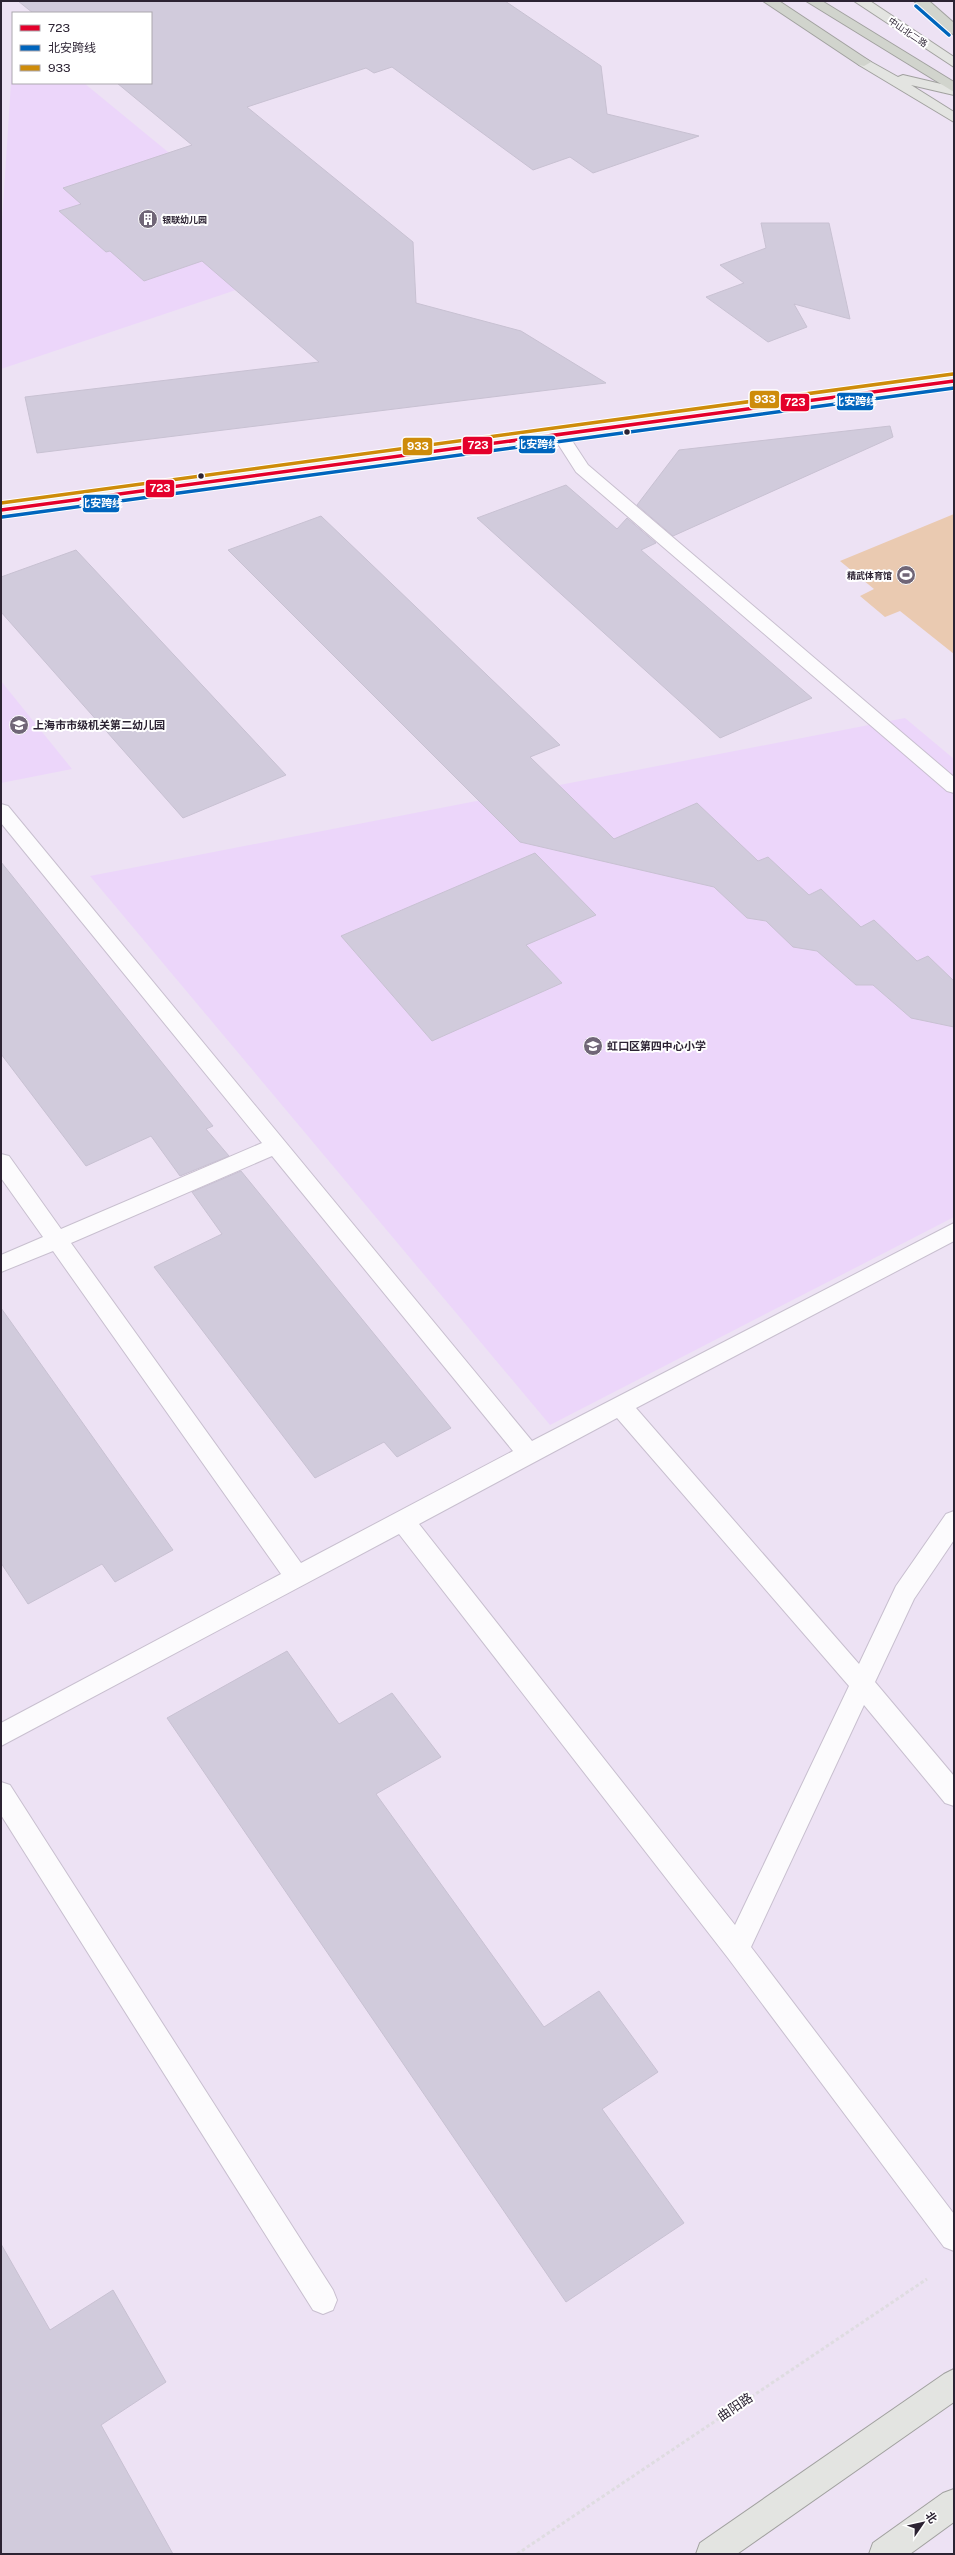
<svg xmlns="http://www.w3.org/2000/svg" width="955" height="2555" viewBox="0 0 955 2555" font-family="'Public Sans','Noto Sans SC',sans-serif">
<rect width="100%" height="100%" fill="#ede2f4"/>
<path fill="#ecd6fa" d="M13,52v31h71l223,183 -306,103v-132z
M1,681l71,88 -71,14z
M905,718l49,41v458l-404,208 -460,-549z"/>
<path fill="#eacab1" d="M954,514v140l-54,-43 -15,6 -25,-21 14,-7 -34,-28z"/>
<path fill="#d1cbdc" stroke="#c8c1d2" d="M18,1h487l96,65 6,48 92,22 -106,37 -23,-16 -37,13 -141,-103 -18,6 -8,-5 -119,39 166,135 3,61 105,28 85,52 -569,70 -12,-56 294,-35 -117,-101 -58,20 -34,-30 -4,1 -47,-41 22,-7 -18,-16 129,-43 -75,-62h34v-70h-118z
M761,223h68l21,96 -56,-15 13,23 -39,15 -62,-45 38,-14 -24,-18 46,-17z
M890,426l3,11 -220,99 -36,-31 42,-55z
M566,485l51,44 10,-11 29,25 -15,7 171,148 -92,40 -243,-220z
M321,516l239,229 -30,12 84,82 83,-36 61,58 10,-4 41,38 12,-6 40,38 13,-7 43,41 11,-5 26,25v46l-43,-9 -38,-33h-17l-39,-34 -24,-4 -27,-26 -19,-3 -33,-31 -194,-45 -292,-292z
M76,550l210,225 -103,43 -182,-206v-35z
M535,853l61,62 -70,30 36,38 -130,58 -91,-105z
M1,862l212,264 -7,3 23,27 -49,20 -29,-40 -65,30 -85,-112z
M241,1171l210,257 -54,29 -13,-15 -69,36 -161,-211 68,-33 -30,-42z
M1,1308l172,242 -58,32 -13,-18 -74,40 -27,-41z
M287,1651l52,73 53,-31 49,64 -65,37 168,233 55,-36 59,81 -56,37 82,114 -118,79 -399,-584z
M1,2244l49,86 63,-40 53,92 -65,43 72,129h-172z"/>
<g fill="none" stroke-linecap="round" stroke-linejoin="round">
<defs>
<path id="lane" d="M559,428l6,2 23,35 366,312v16l-7,-2 -371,-319 -25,-39z
M1,804l7,2 524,635 422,-218v18l-318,167 223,256 37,-78 50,-72 8,-3v29l-40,59 -39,83 79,94v30l-9,-3 -81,-98 -113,242 203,267v37l-10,-4 -216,-289 -329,-424 -398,212v-23l280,-149 -228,-323 -52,21v-17l42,-18 -42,-59v-24l8,2 52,73 201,-86 -261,-320zM272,1156l241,295 -212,112 -230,-320zM617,1418l232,268 -114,239 -316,-401z
M1,1782l9,3 323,505 4,10 -4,10 -10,4 -10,-4 -312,-495z"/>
<path id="secondary" d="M954,376v10l-953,129v-10z"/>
<path id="primary" d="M854,1h16l84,56v10z
M864,58l34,19 5,-2 51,12v8l-43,-10 43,27v10l-95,-57 -2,-3z
M954,2369v33l-217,152h-41l4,-11 244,-169z
M954,2489v33l-44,32h-41l4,-11 70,-50z"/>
<path id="highway" d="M763,1h16l92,61 -7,4 -5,-1z
M806,1h16l132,81v10z
M914,1h15l25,22v11l-5,-1z"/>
</defs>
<use href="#lane" stroke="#c8bfcf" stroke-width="2"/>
<use href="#secondary" stroke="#c8bfcf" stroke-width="2"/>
<use href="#primary" stroke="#a1a19f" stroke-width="2"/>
<use href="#highway" stroke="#a1a19f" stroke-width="2"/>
<path stroke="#dfdce1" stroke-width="3" stroke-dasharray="3.5 2.5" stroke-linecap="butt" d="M517,2554l410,-275"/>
<use href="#lane" fill="#fcfbfd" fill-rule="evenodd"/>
<use href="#secondary" fill="#f0f0ef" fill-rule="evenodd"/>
<use href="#primary" fill="#e3e4e1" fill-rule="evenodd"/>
<use href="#highway" fill="#d1d4cd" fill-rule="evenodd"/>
<defs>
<path id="bus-1" d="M1,510l953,-129"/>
<path id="bus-2" d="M916,6l33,29
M2,517l952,-129"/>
<path id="bus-3" d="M1,503l952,-129"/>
</defs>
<use href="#bus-1" stroke="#fff" stroke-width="5.5"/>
<use href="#bus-2" stroke="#fff" stroke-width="5.5"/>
<use href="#bus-3" stroke="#fff" stroke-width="5.5"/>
<use href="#bus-1" stroke="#e4002b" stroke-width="3.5"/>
<use href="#bus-2" stroke="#0065bd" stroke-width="3.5"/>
<use href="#bus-3" stroke="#ce8c0a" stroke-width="3.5"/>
</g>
<defs>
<symbol id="building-disc" viewBox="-11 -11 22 22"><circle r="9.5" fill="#706677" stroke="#fff"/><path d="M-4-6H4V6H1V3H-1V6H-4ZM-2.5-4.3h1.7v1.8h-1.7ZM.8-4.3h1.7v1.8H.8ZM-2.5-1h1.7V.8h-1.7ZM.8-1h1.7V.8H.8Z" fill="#fff"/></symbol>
<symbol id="stadium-disc" viewBox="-11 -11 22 22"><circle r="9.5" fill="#706677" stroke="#fff"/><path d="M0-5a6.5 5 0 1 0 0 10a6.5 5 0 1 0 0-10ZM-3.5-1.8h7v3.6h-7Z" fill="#fff"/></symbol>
<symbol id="school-disc" viewBox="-11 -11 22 22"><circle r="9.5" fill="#706677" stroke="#fff"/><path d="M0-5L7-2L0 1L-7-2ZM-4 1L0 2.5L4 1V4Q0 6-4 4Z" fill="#fff"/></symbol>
</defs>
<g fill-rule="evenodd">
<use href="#building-disc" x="137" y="208" width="22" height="22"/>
<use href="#stadium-disc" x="895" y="564" width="22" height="22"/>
<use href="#school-disc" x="8" y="714" width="22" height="22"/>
<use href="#school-disc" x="582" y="1035" width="22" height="22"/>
</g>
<g fill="#2c2333" stroke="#fff" stroke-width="1.5">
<circle cx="627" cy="432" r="3.5"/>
<circle cx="201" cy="476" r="3.5"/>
</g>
<g text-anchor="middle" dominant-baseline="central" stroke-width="4" stroke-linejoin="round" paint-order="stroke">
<g font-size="9" fill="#2c2333" stroke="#fff">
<text transform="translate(908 32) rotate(34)">中山北二路</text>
</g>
<g font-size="9" font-weight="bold" fill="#2c2333" stroke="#fff" text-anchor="start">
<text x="162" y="219">银联幼儿园</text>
<text x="892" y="575" text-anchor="end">精武体育馆</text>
</g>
<g font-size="11" font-weight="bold" fill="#2c2333" stroke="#fff" text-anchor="start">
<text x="33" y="725">上海市市级机关第二幼儿园</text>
<text x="607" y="1046">虹口区第四中心小学</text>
</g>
<g font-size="13" fill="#2c2333" stroke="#fff">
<text transform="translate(735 2407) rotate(-34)">曲阳路</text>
</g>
</g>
<g stroke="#fff" stroke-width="1.5">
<rect x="749" y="390" width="31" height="19" rx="4" fill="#ce8c0a"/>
<rect x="836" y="392" width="38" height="19" rx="4" fill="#0065bd"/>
<rect x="780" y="393" width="30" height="19" rx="4" fill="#e4002b"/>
<rect x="518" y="435" width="38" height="19" rx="4" fill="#0065bd"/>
<rect x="462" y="436" width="31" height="19" rx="4" fill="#e4002b"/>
<rect x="402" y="437" width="31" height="19" rx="4" fill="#ce8c0a"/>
<rect x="145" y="479" width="30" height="19" rx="4" fill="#e4002b"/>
<rect x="82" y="494" width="38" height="19" rx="4" fill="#0065bd"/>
</g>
<g font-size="11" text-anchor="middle" font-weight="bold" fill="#fff">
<text x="765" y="403">933</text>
<text x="855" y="405">北安跨线</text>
<text x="795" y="406">723</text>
<text x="537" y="448">北安跨线</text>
<text x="478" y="449">723</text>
<text x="418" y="450">933</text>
<text x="160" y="492">723</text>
<text x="101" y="507">北安跨线</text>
</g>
<rect width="955" height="2555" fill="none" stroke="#2c2333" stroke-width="4"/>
<rect x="12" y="12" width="140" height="72" fill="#ffffff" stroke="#aba7ad"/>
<rect x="20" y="25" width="20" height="6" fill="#e4002b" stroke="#aba7ad"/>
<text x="48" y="32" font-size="12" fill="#2c2333">723</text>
<rect x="20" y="45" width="20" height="6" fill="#0065bd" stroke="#aba7ad"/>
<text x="48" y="52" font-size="12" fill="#2c2333">北安跨线</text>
<rect x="20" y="65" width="20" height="6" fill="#ce8c0a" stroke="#aba7ad"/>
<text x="48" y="72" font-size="12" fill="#2c2333">933</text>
<g transform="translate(923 2523) rotate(56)" stroke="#ffffff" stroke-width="3" paint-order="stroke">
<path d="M0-3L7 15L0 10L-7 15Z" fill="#2c2333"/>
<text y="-6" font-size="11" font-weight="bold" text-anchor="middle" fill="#2c2333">北</text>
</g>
</svg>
